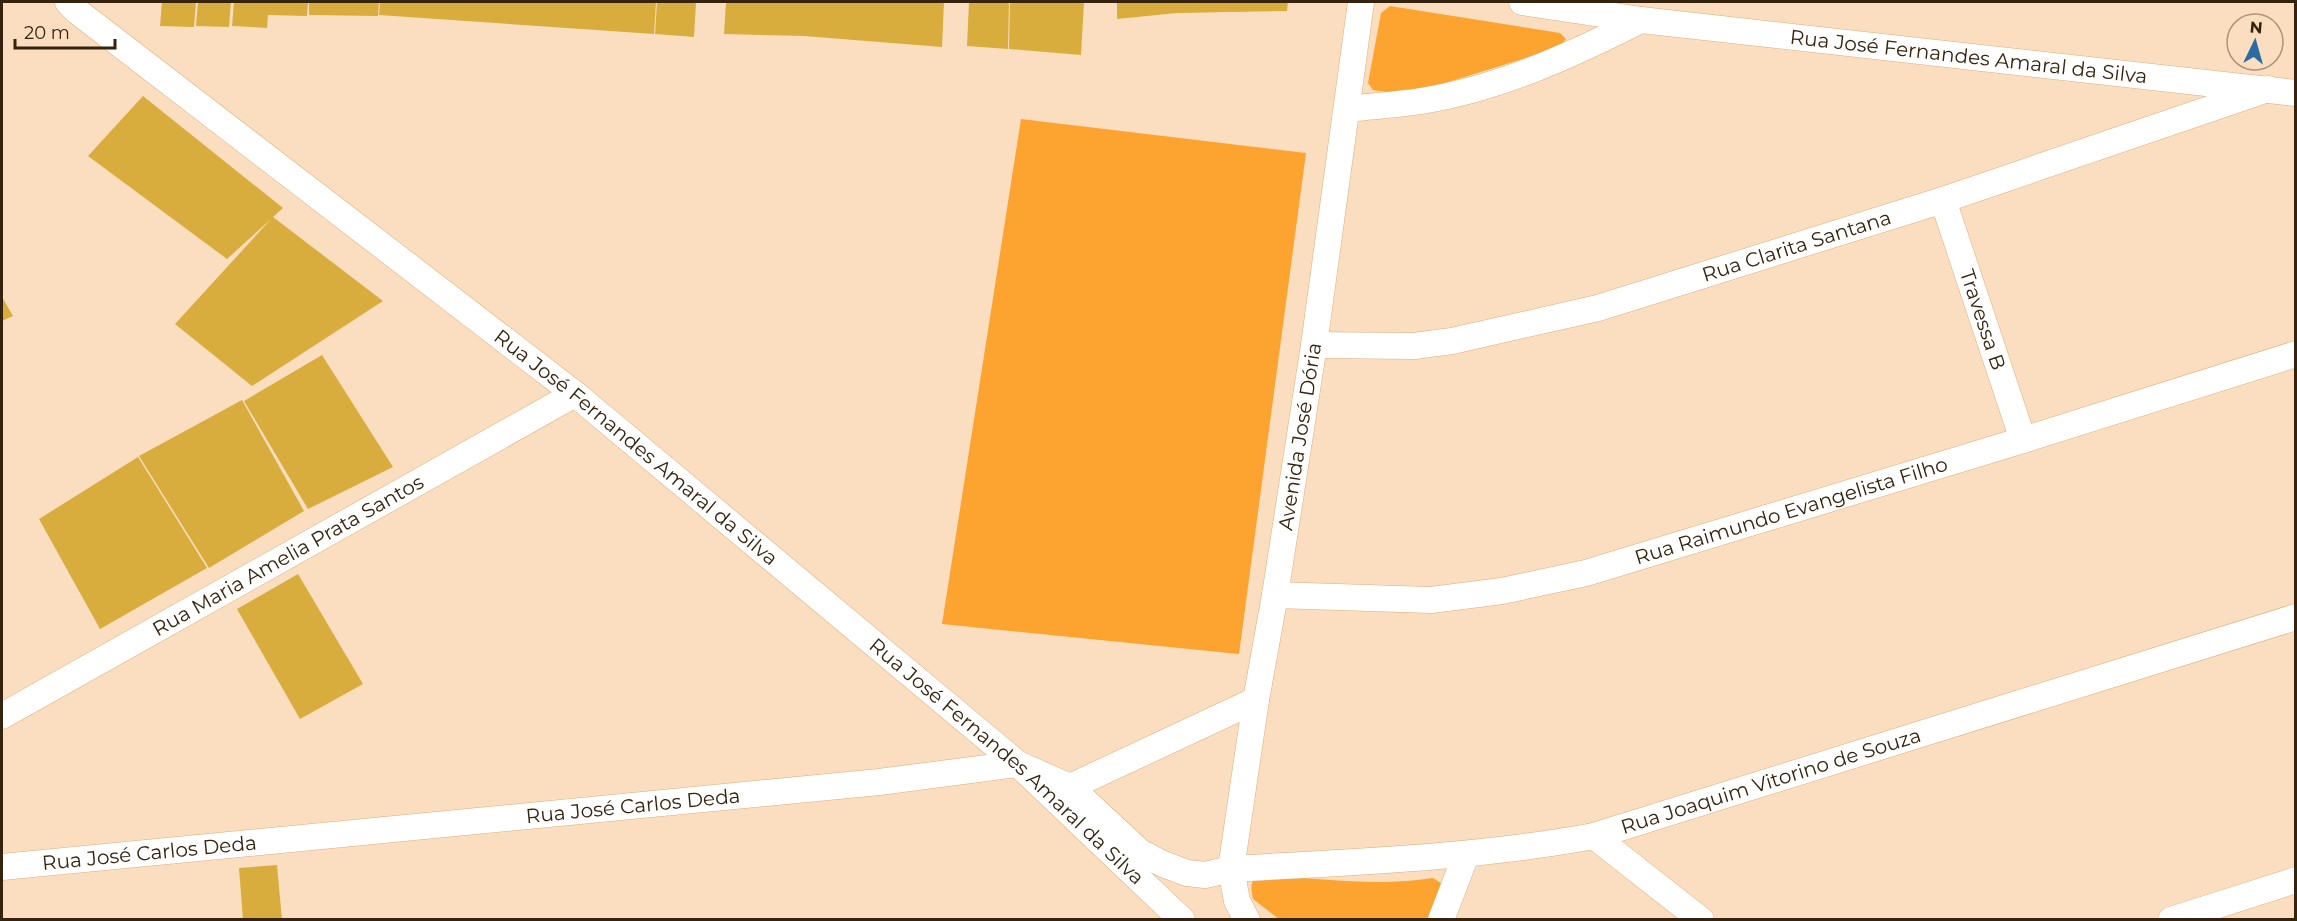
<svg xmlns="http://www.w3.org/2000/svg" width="2297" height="921" viewBox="0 0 2297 921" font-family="Montserrat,sans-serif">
<rect width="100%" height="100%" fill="#fbdec0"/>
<path fill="#fca330" d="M1390,6l170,27 6,6 -8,9 -139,43 -26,2 -20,-3 -5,-7 13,-70z
M1021,119l285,34 -67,501 -297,-30z
M1260,875c56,3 117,12 173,3l11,7 -9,34 -155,1 -27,-21c-2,-11 -4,-18 7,-24z"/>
<path fill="#d8ad3e" d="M162,2h34l-2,25 -34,-1z
M198,2h33l-2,25 -33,-1z
M234,2h74l-1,14 -39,-1 -1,13 -35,-2z
M309,2h70l-1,14 -69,-1z
M380,2h276l-2,32 -275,-19z
M657,2h39l-2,35 -39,-3z
M726,2h218l-2,45 -138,-11 -80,-2z
M969,2h40l-1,47 -41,-3z
M1010,2h74l-3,53 -72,-6z
M1117,2h171l-1,9 -110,2 -60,6z
M143,96l140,112 -10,9 110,84 -131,85 -77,-62 96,-105 -44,40 -139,-103z
M2,297l11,19 -11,5z
M322,355l71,112 -85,42 -64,-108z
M242,400l62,111 -95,57 -70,-112z
M138,457l69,111 -107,61 -61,-110z
M298,574l65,110 -63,35 -63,-110z
M277,865l5,55h-39l-4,-52z"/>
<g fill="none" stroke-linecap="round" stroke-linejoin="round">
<defs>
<g id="minor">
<path id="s1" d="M68,2l10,10 497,382 443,370 164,156"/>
<path id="s2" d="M1522,2l119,18 655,73"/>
<path d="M1347,109c24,-3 49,-4 74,-8 77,-12 151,-46 220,-81"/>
<path id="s3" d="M1943,200l80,240"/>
<path id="s4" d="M1314,345l100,1 38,-5 146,-33 345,-108 325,-111"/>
<path id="s5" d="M1275,595l156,5 71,-9 84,-18 437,-133 273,-86"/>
<path id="s6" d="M2,716l573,-322"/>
<path d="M1070,787l186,-87"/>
<path d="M1594,836l107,84"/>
<path id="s7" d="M2,867l877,-85 139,-18 52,23 70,65 23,12 24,9 18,2 26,-6c121,-7 243,-11 363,-33l702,-219"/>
<path id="s8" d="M1247,920l-10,-19 -6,-32 25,-169 19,-105 39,-250 47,-343"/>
<path d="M1441,920l25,-65"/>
<path d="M2171,920l125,-40"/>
</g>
</defs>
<use href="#minor" stroke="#dcad7b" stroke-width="27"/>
<use href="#minor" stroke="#fff" stroke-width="26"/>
</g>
<g text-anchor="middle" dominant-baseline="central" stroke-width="4.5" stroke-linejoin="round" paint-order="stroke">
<g font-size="20" fill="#35230e" stroke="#fbdec0">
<text stroke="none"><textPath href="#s2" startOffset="450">Rua José Fernandes Amaral da Silva</textPath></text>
<text stroke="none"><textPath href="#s4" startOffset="496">Rua Clarita Santana</textPath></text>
<text stroke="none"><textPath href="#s3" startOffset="126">Travessa B</textPath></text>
<text stroke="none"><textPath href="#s8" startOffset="492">Avenida José Dória</textPath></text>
<text stroke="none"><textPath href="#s1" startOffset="722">Rua José Fernandes Amaral da Silva</textPath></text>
<text stroke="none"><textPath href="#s5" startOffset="528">Rua Raimundo Evangelista Filho</textPath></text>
<text stroke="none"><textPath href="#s6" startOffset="328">Rua Maria Amelia Prata Santos</textPath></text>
<text stroke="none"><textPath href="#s1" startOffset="1208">Rua José Fernandes Amaral da Silva</textPath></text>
<text stroke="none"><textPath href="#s7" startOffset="1820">Rua Joaquim Vitorino de Souza</textPath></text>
<text stroke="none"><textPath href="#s7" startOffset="634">Rua José Carlos Deda</textPath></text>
<text stroke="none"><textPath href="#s7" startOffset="148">Rua José Carlos Deda</textPath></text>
</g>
</g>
<rect width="2297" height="921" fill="none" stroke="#35230e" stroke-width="6"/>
<g transform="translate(2255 42) rotate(5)"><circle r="28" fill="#fbdec0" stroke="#ac9379" stroke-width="1.5"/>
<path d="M0-4.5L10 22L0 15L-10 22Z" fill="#2a6ba1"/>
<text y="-9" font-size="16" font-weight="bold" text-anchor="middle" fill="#35230e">N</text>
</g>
<path d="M15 39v9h100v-9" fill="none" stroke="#35230e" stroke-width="3"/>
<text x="24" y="39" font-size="18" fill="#35230e" stroke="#fbdec0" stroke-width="4.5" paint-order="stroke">20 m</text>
</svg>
